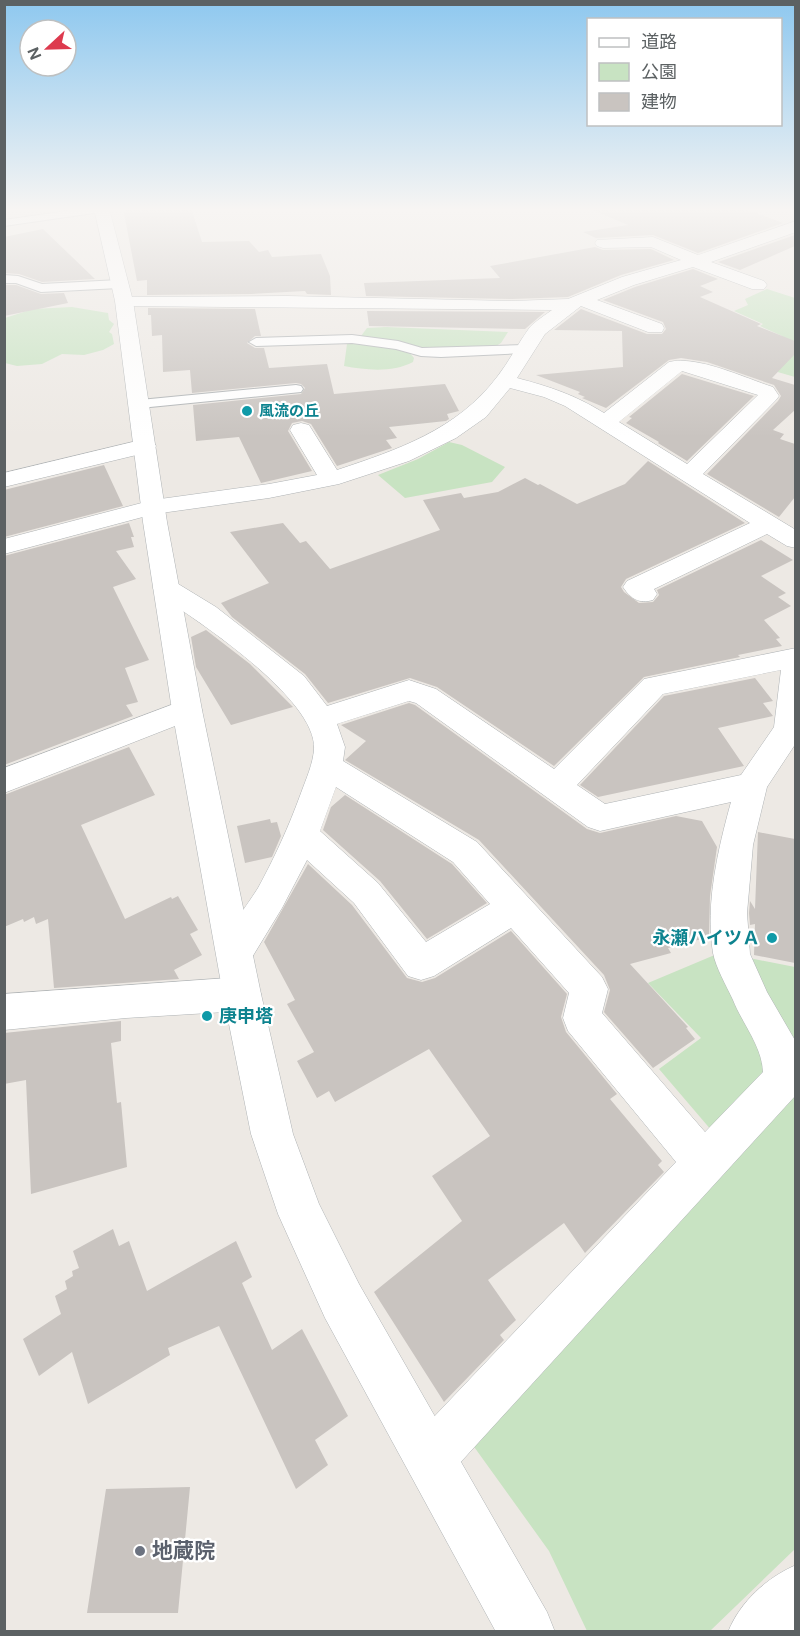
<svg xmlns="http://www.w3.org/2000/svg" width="800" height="1636" viewBox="0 0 800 1636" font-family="'DM Sans','Noto Sans JP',sans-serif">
<rect width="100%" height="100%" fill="#ede9e4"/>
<path fill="#c8e3c2" d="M767,289l28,9v79l-97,-28 57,-1 27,-12 -22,-10 3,-2 -29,-13 14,-6 -3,-6z
M72,307l36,6 1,7 5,4 -5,8 3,2 2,10 -11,6 -19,5 -22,-1 -20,10 -25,2 -12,-3v-45l28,-9z
M386,327l122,5 -7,11 -5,3 -59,4 -76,-14 6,-8z
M347,344c15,-1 59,0 67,14l-1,4c-21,11 -47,8 -69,4z
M449,442l13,3 43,22 -13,15 -87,16 -27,-23 40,-16z
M717,954l51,100 -2,22 -54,55 -53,-62 42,-31 -53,-55z
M749,958l46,9v83z
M795,1096v453l-85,82h-123l-38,-80 -82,-114z"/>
<path fill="#c9c4c0" d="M123,208h68l11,34 47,-1 10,11 9,-2 4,7 49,-3 9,22 1,19 -24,-1 -2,-3 -54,3 -104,1v-15l-10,1z
M588,208h154l41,15 -85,30 -45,-18 -57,3 -13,-6 45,-7z
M43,229l52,50 -53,3 -23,-8 -15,-1v-36z
M795,235v11l-55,24 -22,-8z
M595,247l8,3 48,-1 23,11 -53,15 -53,22 -56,2 -146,-3 -2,-13 136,-5 -10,-12z
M693,269l25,10 -18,7 13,6 -13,5 61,27 -4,2 38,15v13l-23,24 23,7v25l-22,20 11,4 -4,5 15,5v53l-16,20 -72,-43 71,-73 3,-5 -7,-11 -67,-23 -26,-4 -12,2 -63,48 -24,-10 3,-1 -7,-3 2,-2 -44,-17 87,-8 -1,-36 -68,-1 27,-21 66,25h15l4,-5 -3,-7 -60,-22 32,-13z
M4,285h12l25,9 23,-1 4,10 -64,13z
M148,308l107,1 6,27h-6l-8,7 8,5h9l5,20 58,-4 7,30 111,-10 14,27 -12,3 2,5 -3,2 -57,6 8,11 -11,2 6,8 -55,18 -26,-42 -9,-3 -10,2 -4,8 24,40 -51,12 -22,-46 -43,4 -3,-36 108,-11 4,-6 -4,-4 -5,-1 -104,10 -2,-23 -27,2 -1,-37 -10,1 -1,-21h-3z
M367,311l178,1 -20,17 -156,-3z
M682,374l72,22 -67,65 -29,-18 1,-1 -33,-19 6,-5 -3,-1z
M648,461l97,62 -119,56 -5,8 3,5 15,11 14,-1 6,-7 -2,-5 104,-50 32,20 -32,16 25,17 -8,4 13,9 -27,14 16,18 -4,1 6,7 -44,9 2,2 -96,20 -90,89 -117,-79 -27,-9 -82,25 -23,-29 -73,-57 -11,-14 48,-20 -39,-51 53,-9 17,20 6,-2 24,28 110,-39 -17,-30 38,-7 3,5 34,-6 27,-14 13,7 2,-1 37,20 48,-20z
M104,465l19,41 -119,31v-47z
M129,523l5,14h-3l3,10 -18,4 20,28 -23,8 36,73 -24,8 13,34 -12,3 7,11 -129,49v-209z
M206,630l44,34 43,43 -62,18 -35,-58 -5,-30z
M755,678l18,23 -10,2 10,13 -55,12 26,38 -146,31 -18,-12 84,-89z
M409,703l6,2 172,124 13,4 76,-17 26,5 15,26 -7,49 -1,41 -41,11 3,5 -41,11 58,63 -2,1 9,11 -42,29 -49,-56 6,-22 -6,-15 -125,-135 -134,-80 21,-19 -25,-16z
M129,747l26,48 -74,30 44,94 46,-22 1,2 6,-3 20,34 -8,4 12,21 -28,15 5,9 -125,9 -6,-69 -12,5 -2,-7 -10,5 -1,-3 -19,8v-132z
M345,795l107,69 35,39 -60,36 -47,-58 -57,-51 8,-23z
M270,819l1,4 6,-1 4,14 -9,21 -27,6 -8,-37z
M758,832l37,7v124l-41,-8 1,-31 -5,1 -1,-12 1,-12 5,8z
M308,864l44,41 55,73 15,4 13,-4 76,-47 56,63 -6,23 5,15 51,62 -7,5 52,62 -4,4 6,7 -79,81 -21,-30 -76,57 28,40 -16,15 4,5 -60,62 -70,-110 88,-71 -30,-45 58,-40 -61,-87 -94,53 -6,-11 -12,7 -20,-37 17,-9 -27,-48 8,-4 -31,-58z
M121,1021v20l-10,2 6,60 4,-1 6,65 -96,27 -5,-114 -22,4v-51z
M113,1229l6,17 10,-5 18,50 89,-50 16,36 -10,6 30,67 30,-21 46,87 -33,24 13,25 -32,24 -77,-163 -51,22 2,7 -82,49 -16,-52 -33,24 -16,-37 38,-25 -6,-18 12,-7 -2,-8 8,-5 -1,-5 7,-3 -6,-17z
M190,1487l-12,126h-91l19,-124z"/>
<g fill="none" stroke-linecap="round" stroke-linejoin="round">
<defs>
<path id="service" d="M88,208l18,1 -5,3 -97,14v-6z
M4,275l14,1 24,8 77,-4 6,4 -6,4 -78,4 -25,-9h-12z
M352,335l46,6 24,7 102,-3 7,4 -7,4 -83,4 -20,-1 -25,-7 -44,-6 -96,3 -7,-4 7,-4z
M296,385l5,1 2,3 -2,3 -161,16 -7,-4 7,-4z"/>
<path id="minor" d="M796,221v11l-85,30 53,19 3,4 -3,4h-12l-59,-22 -59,18 -37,15 65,24 2,4 -2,4h-14l-67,-26 -36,28 -28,44c34,9 58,17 87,35l65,-51c28,-7 76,16 104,25l6,9 -3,4 -73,74 93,56v18l-9,-2 -20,-12 -113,55 3,5 -4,6c-14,4 -22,-1 -30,-13l4,-6 123,-58 -185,-117 -21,-9 -34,-9 -24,29 -30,21 -47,23 -70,23 -70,14 -115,16 -150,40v-15l149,-39 116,-16 48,-9 -27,-45 3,-5 8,-2 8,2 28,45c60,-20 120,-40 160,-93 12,-15 21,-34 33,-50 6,-6 15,-12 22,-17l-428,-4 -6,-1 -3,-4 3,-4 169,-1 225,5 56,-2 54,-22 59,-17 -30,-13 -48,1 -6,-2 -2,-3 2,-3 56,-3 45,18zM682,371l76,24 -71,69 -68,-42z
M145,439l8,2 3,5 -3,5 -149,36v-14z
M166,580l9,2 41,25 88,69 23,30 82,-26 27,9 118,80 90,-90 152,-31v95l-29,44 -14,58 -6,68 3,41 17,38 29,50v53l-348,381 -18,8 -18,-8 -8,-18 8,-18 264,-278 -108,-131 -5,-13 6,-25 -58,-65 -77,48 -13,4 -13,-4 -54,-73 -47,-43 -25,48 -34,56 -13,5 -13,-5 -5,-11c11,-23 27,-43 41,-65 17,-31 31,-62 43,-95 5,-14 12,-29 13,-44 3,-50 -118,-130 -157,-155l-4,-6 4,-6zM781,670l-7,57 -33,48 -136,29 -28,-19 86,-91zM409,701l7,2 172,124 12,4 131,-29c-13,47 -26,102 -18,151 3,15 13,32 20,47 9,23 29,46 30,72l-58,60 -103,-119 6,-24 -6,-12 -125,-135 -134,-81 2,-14 -8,-23zM336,787l117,75 37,42 -64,38 -48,-59 -58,-52z
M187,699l11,4 4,7 -4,7 -194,76v-25z
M242,977l13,5 6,12 -6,12 -13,5 -116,7 -122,12v-36z
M796,1565v67h-68c12,-30 38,-54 68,-67z"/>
<path id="tertiary" d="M94,208h15l24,93 34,221 35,188 59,284 32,140 26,70 40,80 188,328 8,20h-59l-171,-314 -47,-104 -27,-80 -28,-140 -51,-284 -29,-188 -28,-221z"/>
</defs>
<use href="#service" stroke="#afb3b5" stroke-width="2"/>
<use href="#minor" stroke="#afb3b5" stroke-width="1"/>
<use href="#tertiary" stroke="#afb3b5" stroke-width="1"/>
<use href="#service" fill="#fff" fill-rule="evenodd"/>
<use href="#minor" fill="#fff" fill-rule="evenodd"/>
<use href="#tertiary" fill="#fff" fill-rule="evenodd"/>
</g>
<linearGradient id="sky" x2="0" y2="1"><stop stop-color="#8ec8ef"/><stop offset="0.48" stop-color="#f7f5f3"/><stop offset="1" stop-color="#f7f5f3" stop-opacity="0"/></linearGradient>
<rect width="800" height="437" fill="url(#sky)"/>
<g fill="#0f9aa8" stroke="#fff" stroke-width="2">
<circle cx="247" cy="411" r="6"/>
<circle cx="772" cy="938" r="6"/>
<circle cx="207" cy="1016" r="6"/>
</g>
<circle fill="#6b7280" stroke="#fff" stroke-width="2" cx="140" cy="1551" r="6"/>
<g text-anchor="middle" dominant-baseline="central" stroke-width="4.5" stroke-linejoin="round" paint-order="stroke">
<g font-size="15" font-weight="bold" fill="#0d838f" stroke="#fff" text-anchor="start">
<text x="259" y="411">風流の丘</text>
</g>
<g font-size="18" font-weight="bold" fill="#0d838f" stroke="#fff" text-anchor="end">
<text x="760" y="938">永瀬ハイツＡ</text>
<text x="219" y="1016" text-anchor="start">庚申塔</text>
</g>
<g font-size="21" font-weight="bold" fill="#5b616d" stroke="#fff" text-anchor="start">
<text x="152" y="1551">地蔵院</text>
</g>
</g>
<rect width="800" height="1636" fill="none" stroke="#5c6163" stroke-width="12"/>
<rect x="587" y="18" width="195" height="108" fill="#ffffff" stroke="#bec0c1" stroke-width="1.5"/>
<rect x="599" y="38" width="30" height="9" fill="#ffffff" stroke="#bec0c1" stroke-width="1.5"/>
<text x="641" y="48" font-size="18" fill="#5c6163">道路</text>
<rect x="599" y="63" width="30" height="18" fill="#c8e3c2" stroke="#bec0c1" stroke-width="1.5"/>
<text x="641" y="78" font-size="18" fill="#5c6163">公園</text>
<rect x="599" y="93" width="30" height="18" fill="#c9c4c0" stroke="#bec0c1" stroke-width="1.5"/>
<text x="641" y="108" font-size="18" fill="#5c6163">建物</text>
<g transform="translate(48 48) rotate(248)"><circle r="28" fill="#ffffff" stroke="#bec0c1" stroke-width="1.5"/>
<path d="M0-4.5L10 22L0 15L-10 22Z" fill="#dd3a4e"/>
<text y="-9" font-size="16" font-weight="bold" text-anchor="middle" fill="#5c6163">N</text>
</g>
</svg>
